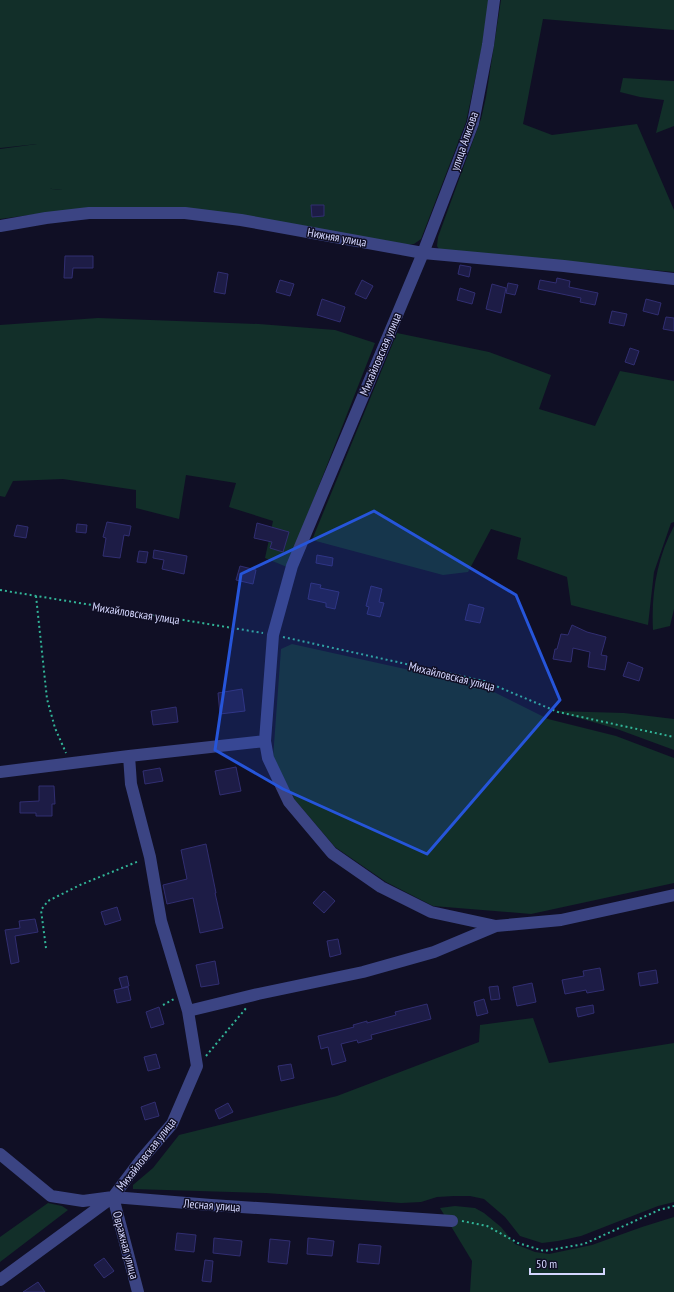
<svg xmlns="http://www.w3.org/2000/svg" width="674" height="1292" viewBox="0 0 674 1292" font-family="'PT Sans Narrow',sans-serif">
<rect width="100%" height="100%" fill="#100f25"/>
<path fill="#122f29" d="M0,0h489l-7,47 -16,75 -45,117 -7,5 -9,1 -219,-36 -85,-2 -64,7 -37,5v-70l37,-5 2,37 13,8 10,1 -10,-1 -13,-8 -2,-37 -37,4z
M501,0h173v30l-131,-11 -20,105 29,11 85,-11 37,86v62l-234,-21 -3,-5 1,-9 43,-118 5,-22z
M623,78l51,3v45l-18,7 8,-33 -24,-3 -20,-5z
M98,318l161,6 76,6 40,13 -88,224 -22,-9 8,-37 -44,-14 7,-24 -50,-8 -7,44 -43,-11v-18l-73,-11 -50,2 -8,16 -5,-1v-171z
M397,333l92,19 62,23 -12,34 56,17 25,-55 54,10v141l-3,1 -17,49 -6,53 -77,-20 -4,-28 -50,-18 4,-21 -30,-9 -23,43 -25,3 -131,-35z
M674,526v83l-4,17 -17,4c-2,-36 4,-72 21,-104z
M292,644l190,42 66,33 68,17 58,22v125l-143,31 -98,-8 -47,-24 -51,-35 -40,-47 -22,-42 8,-109z
M555,711l69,2 50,6v31l-57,-21z
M533,1018l16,45 125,-20v159l-16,4 -77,30 -23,5 -16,2 -22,-7 -15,-19 -21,-18 -14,-3h-16l-17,1 -16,5 -20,1 -135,-10 -133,-4v-4l20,-17 26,-33 158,-39 142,-54 1,-17z
M48,1203l14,3 6,4 -68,52v-25z
M455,1206l20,2 9,5 17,14 14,17 20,8 14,2 43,-9 50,-18 32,-10v75h-204l2,-31 -32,-53z"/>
<path fill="#1d1c46" stroke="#312e71" d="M311,205h13v11l-12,1z
M65,256h28v12h-20l-1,10h-8z
M460,265l11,2 -2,10 -11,-3z
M218,272l10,2 -3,20 -11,-2z
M557,278l13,3 -1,6 29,6 -3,12 -15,-3 1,-4 -43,-9 2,-9 16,3z
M280,280l14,4 -4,12 -14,-4z
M362,280l11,6 -7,13 -11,-5z
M508,283l10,2 -3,10 -9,-2z
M492,284l14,4 -5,25 -15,-4z
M460,288l15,5 -3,11 -15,-4z
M322,299l23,8 -5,15 -23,-7z
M646,299l15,4 -3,12 -15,-4z
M612,311l15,3 -3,12 -15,-3z
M666,317l8,1v13l-11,-2z
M630,348l9,3 -5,14 -9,-3z
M107,522l24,4 -2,10 -5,-1 -4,23 -17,-2 3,-18 -3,-1z
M257,523l32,9 -6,20 -13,-4 2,-6 -18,-4z
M77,524l10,1 -1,8 -10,-1z
M17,525l11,2 -2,11 -12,-2z
M154,550l33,6 -3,18 -22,-5 2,-9 -11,-2z
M139,551l9,1 -2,11 -9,-1z
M317,555l16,3 -1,8 -16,-3z
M240,566l16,4 -3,14 -17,-4z
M311,583l10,2 -1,3 19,4 -4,17 -9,-2v-4l-18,-4z
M371,586l11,3 -3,13 5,1 -4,14 -13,-3 2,-7 -3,-1z
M469,604l15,4 -4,15 -15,-3z
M572,625l15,7 19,5 -5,18 6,1 -2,14 -17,-3 2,-15 -17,-4 -2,14 -18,-3 2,-10h2l4,-15 7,1z
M628,662l15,6 -4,13 -16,-5z
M242,689l3,22 -25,3 -2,-21z
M176,707l2,15 -25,3 -2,-14z
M236,767l5,24 -21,4 -5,-24z
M160,768l3,13 -18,3 -2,-13z
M39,786h15l1,18h-3v12h-16v-3h-16v-11l19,-1z
M206,844l10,49h-1l8,35 -23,5 -7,-35 -26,6 -4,-19 24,-6 -6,-29z
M324,891l11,10 -11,12 -11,-10z
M117,907l4,13 -16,5 -4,-13z
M35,919l3,13 -23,4 4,26 -8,2 -6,-34 15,-2 -1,-7z
M338,939l3,15 -11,3 -3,-16z
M215,961l4,23 -18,3 -5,-22z
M600,968l4,22 -17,3 -1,-3 -21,4 -3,-14 22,-4 -1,-5z
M656,970l2,13 -18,3 -2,-13z
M127,976l2,10 -7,2 -3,-10z
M532,983l4,19 -19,4 -4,-19z
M498,986l2,13 -9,1 -2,-13z
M128,987l3,13 -14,3 -3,-13z
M484,999l4,14 -11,3 -3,-14z
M427,1004l4,15 -60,16 1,4 -14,4 -1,-3 -16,4 5,17 -14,4 -4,-18 -7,2 -3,-13 36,-9 -1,-2 14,-4v2l29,-8 -1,-3z
M593,1005l1,8 -16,4 -2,-9z
M159,1007l5,17 -13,4 -5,-16z
M156,1054l4,14 -12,3 -4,-14z
M291,1064l3,14 -13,3 -3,-15z
M155,1102l4,14 -14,4 -4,-13z
M228,1103l5,9 -14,7 -4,-9z
M177,1233l19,2 -2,17 -19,-2z
M214,1238l28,3 -2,15 -27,-3z
M308,1238l26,3 -2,15 -25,-2z
M270,1239l20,2 -3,23 -19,-2z
M359,1244l22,2 -2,18 -22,-2z
M104,1258l10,13 -10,7 -10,-13z
M205,1260l8,1 -2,21 -9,-1z
M38,1282l7,10h-22z"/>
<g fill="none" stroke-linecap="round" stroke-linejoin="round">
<path stroke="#32b598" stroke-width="2" stroke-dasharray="2 3" stroke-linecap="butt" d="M0,590l263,43
M36,596l11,103 8,29 11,25
M283,637l201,44 74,31 116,25
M46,948l-5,-38 7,-9 32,-16 59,-24
M163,1005l11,-6
M206,1056l41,-49
M462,1221l25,5 31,17 26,8 40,-7 75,-34 15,-4"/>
<path stroke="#3b4483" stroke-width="12" d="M494,0l-6,45 -15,78 -50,130 -131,313 -19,69 -8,106 3,17 21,44 43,51 49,34 50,25 65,14 65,-6 113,-25
M0,226l46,-8 43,-5h96l56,7 182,33 141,13 110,13
M0,772l129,-16 136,-15
M188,1011l70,-17 105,-22 71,-20 62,-26
M0,1154l51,42 32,5 30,-4 98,8 241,16
M113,1197l25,95
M0,1280l113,-83 27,-36 32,-37 25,-58 -9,-55 -27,-90 -11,-64 -19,-73 -2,-28"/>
</g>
<path fill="#2655da" fill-opacity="0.2" stroke="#2655da" stroke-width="3" stroke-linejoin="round" d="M374,511l142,84 44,105 -133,154 -144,-65 -68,-39 26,-176z"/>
<g text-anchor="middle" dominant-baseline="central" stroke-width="3" stroke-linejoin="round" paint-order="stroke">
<g font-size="12" fill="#d4d6fe" stroke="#100f25">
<text transform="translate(464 141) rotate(-71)">улица Алисова</text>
<text transform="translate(337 237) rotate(10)">Нижняя улица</text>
<text transform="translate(380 354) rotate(-67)">Михайловская улица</text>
<text transform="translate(136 613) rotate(9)">Михайловская улица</text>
<text transform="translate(452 676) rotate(14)">Михайловская улица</text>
<text transform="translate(146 1154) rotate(-52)">Михайловская улица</text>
<text transform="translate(212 1205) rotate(4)">Лесная улица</text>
<text transform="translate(126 1245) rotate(75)">Овражная улица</text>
</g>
</g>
<path d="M530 1268v6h74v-6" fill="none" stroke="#d4d6fe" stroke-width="2"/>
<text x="536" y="1268" font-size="12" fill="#d4d6fe" stroke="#100f25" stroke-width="3" paint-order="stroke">50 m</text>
</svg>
